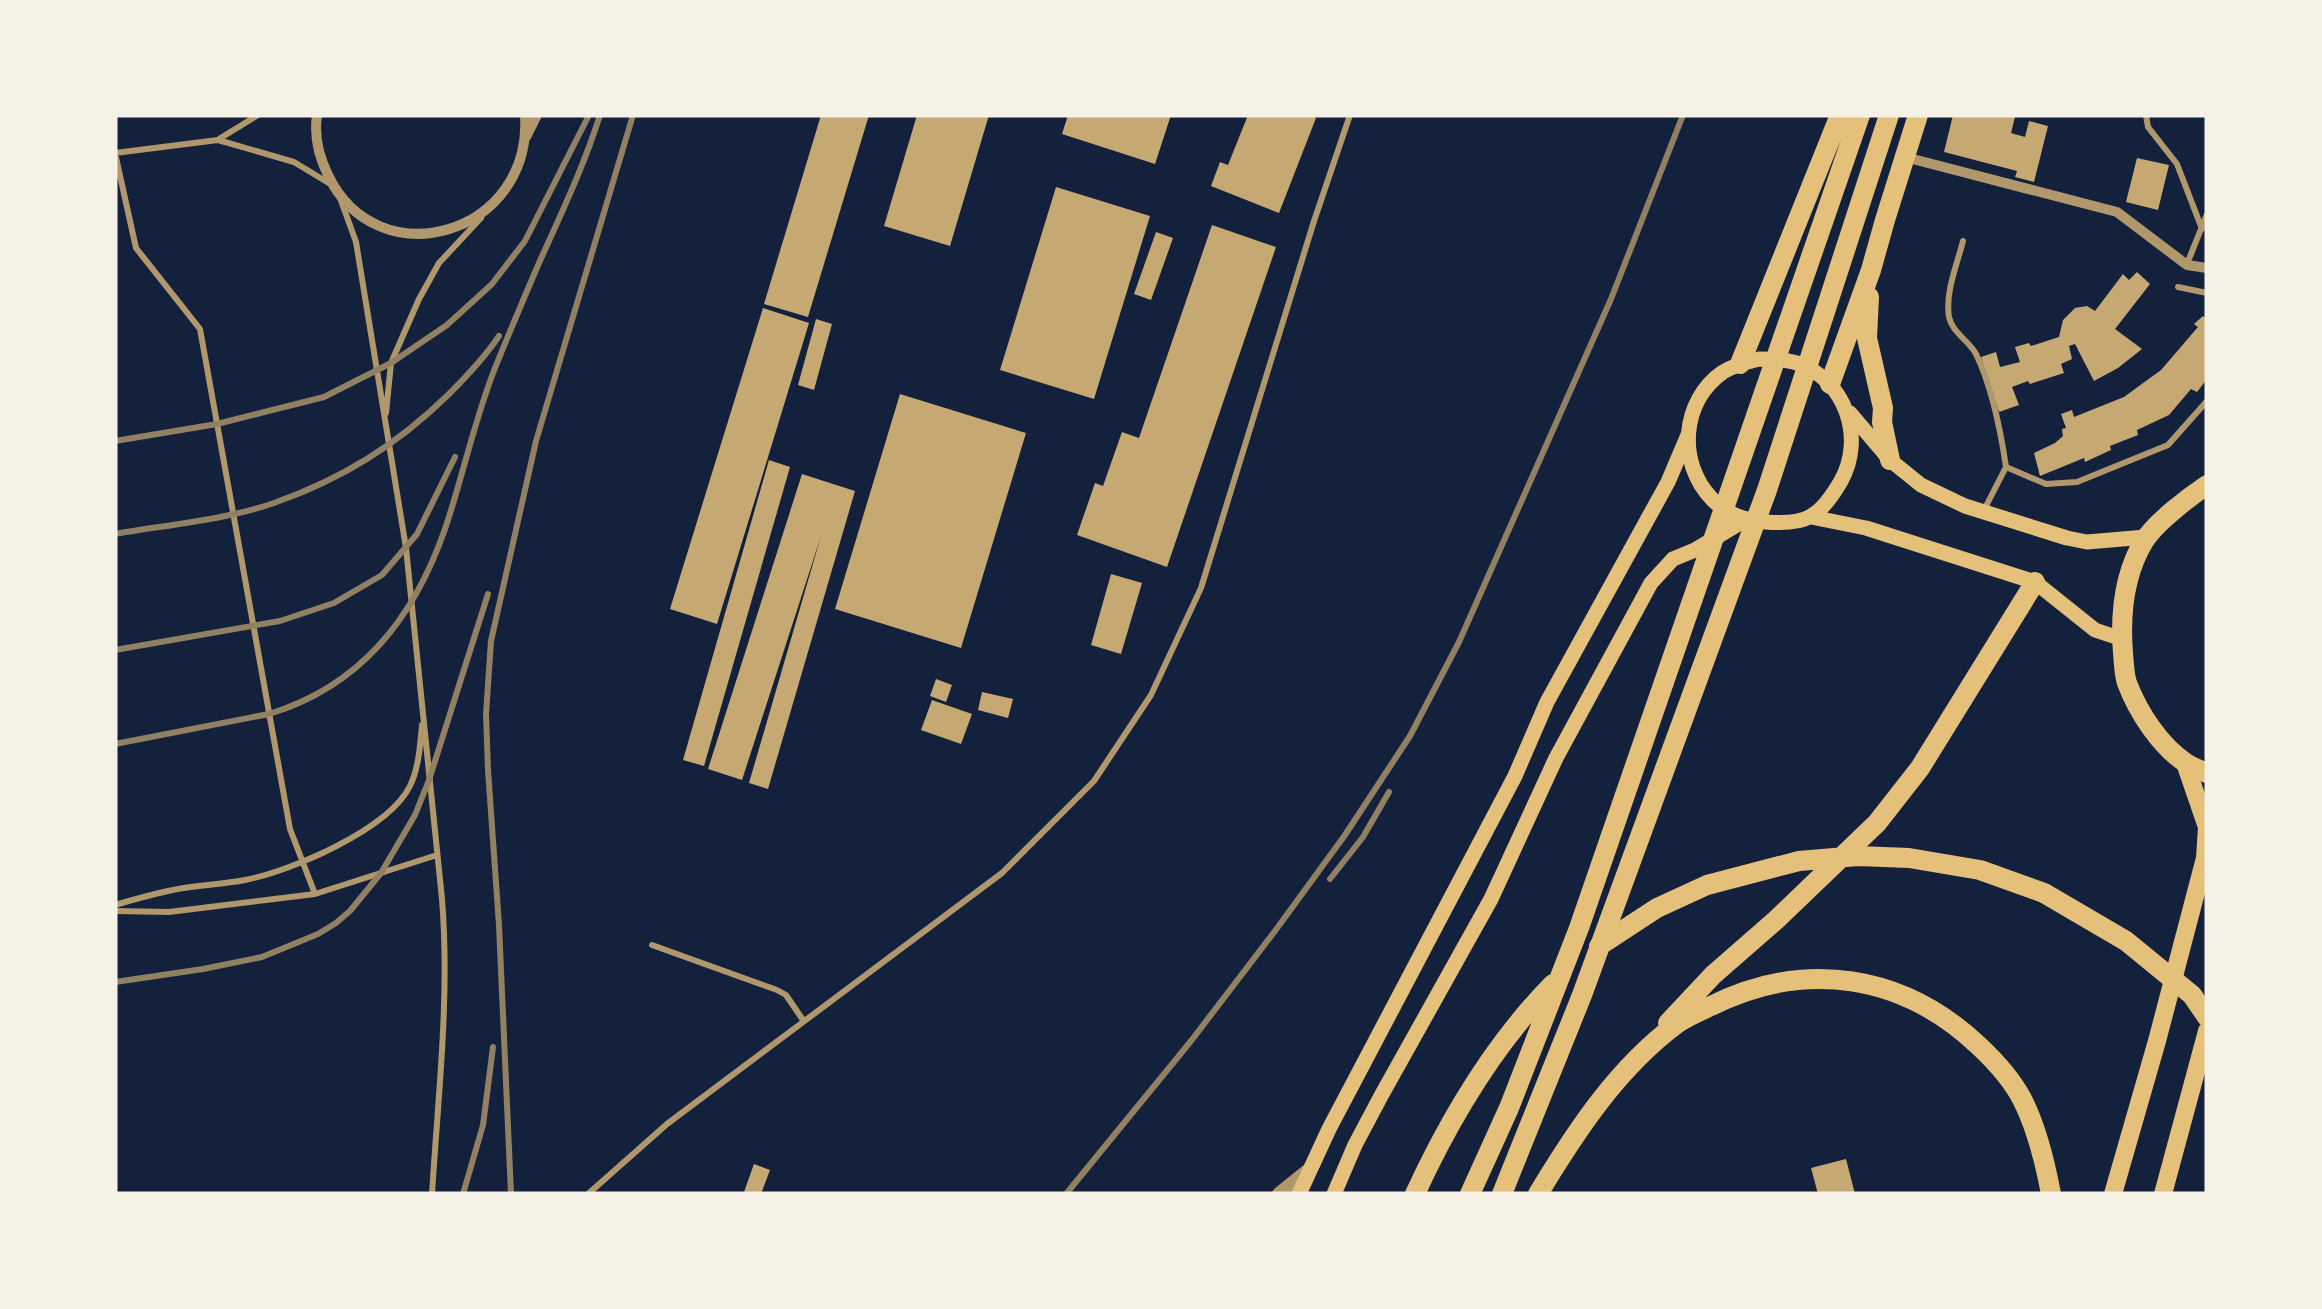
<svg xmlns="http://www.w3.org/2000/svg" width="2322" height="1309" viewBox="0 0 2322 1309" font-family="'Asap Condensed',sans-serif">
<rect width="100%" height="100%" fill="#14213d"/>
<path fill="#c6a872" d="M821,115h48l-61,202 -44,-13z
M917,115h72l-39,131 -66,-20z
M1068,115h103l-16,49 -93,-30z
M1248,115h61l7,3 -37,95 -68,-27 9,-24 8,3z
M1953,115l62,2 -4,16 14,4 4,-16 19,5 -14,56 -19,-5 2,-6 -73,-19z
M2137,158l32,7 -11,45 -32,-8z
M1056,187l94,29 -56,183 -94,-29z
M1212,225l64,22 -109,320 -90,-32 18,-52 8,3 19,-54 17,6z
M1156,232l17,6 -22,62 -17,-6z
M2137,272l13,12 -35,45 27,20 -24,19 -24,13 -19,-37 -6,2 3,13 -11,5 3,9 -34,11 -2,-3 -16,6 7,18 -20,7 -18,-55 15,-5 4,15 20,-5 -5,-15 14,-4 2,3 28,-9 4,-17 12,-12 12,-2 8,5 28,-37 6,6z
M763,308l46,15 -92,301 -47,-15z
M2203,316l4,3v60l-10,13 -6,-3 -22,26 -32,15 1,5 -28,11 1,4 -26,12 -1,-4 -44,18 -6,-23 21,-10 8,-7 -1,-7 4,-1 -5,-14 11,-4 2,7 50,-20 37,-27 37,-43 -4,-3z
M816,319l16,5 -18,66 -16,-5z
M900,394l126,39 -65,215 -126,-39z
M769,460l21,7 -86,299 -21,-6z
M802,474l53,17 -87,298 -19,-6 72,-247 -79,244 -34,-11z
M1111,574l31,9 -21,71 -30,-9z
M936,679l16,6 -6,17 -16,-6z
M982,692l31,7 -5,19 -30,-8z
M932,700l40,14 -11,30 -40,-14z
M1846,1159l9,35h-37l-7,-26z
M754,1164l16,6 -9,24 -17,-2z"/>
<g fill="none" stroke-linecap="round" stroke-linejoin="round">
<path stroke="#b1986c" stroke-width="6" d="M2146,115l2,12 29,37 25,65
M219,139l39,-24
M115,153l21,95 64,81 90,500 25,65
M115,153l103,-13 76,22 38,23
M339,195l17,47 50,306 36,351c8,98 -4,197 -10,295
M1963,241c-6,24 -18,51 -14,76 3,15 20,24 27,37 15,31 25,79 30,113
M2187,264l20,-50
M2178,287l29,6
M386,413l5,-50 28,-64 20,-36 42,-45
M1984,510l22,-43 40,17 31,-2 91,-37 39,-44
M115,905c17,-5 35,-10 53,-14 25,-6 51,-6 77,-11 46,-9 143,-50 165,-94 9,-19 10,-40 12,-61
M115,911l54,1 146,-18 122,-39
M652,945l125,45 9,5 17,25
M588,1194l79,-70 335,-251 92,-92 57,-86 50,-107 113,-367 36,-106"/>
<path stroke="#b1986c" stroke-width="10" d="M317,115c-3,21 1,40 11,60 49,104 205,61 197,-60
M526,137l11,-22
M1905,157l212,55 70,53 20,3"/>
<path stroke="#b1986c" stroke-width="14" d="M1279,1194l31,-25"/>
<path stroke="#e5c07b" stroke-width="15" d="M1759,359c13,0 25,0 38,4 49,17 68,75 44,118 -7,12 -18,29 -30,35 -11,7 -32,7 -45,6 -21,-2 -39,-7 -54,-23 -35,-36 -31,-98 11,-127 11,-7 24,-10 36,-13z
M1850,413l40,47 31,25 44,21 102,32 20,4 59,-5
M1811,517l55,11 169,54 60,48 27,9
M1299,1194l30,-65 186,-353 32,-74 121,-220 20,-47
M1334,1194l21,-49 26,-49 110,-197 65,-141 95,-175 22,-24 22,-9 50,-30"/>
<path stroke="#e5c07b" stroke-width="18" d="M2113,1194l44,-153 48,-183 2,-31 -22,-64
M2163,1194l44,-163"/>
<path stroke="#e5c07b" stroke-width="20" d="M1869,297l-2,41 16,70 -1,14 8,38
M1740,364l100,-249
M1830,384l41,-114 14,-50 33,-105
M2207,485c-18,12 -52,38 -63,56 -20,33 -24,74 -21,112 1,10 1,21 4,30 11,29 33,63 59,80 6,4 14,7 21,10
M1599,946l58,-38 50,-23 92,-24 59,-5 51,2 71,12 64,23 82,48 66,54 15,22
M1668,1023l45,-48 63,-55 101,-97 43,-55 115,-186
M1415,1194c35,-76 79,-150 138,-210
M1470,1194l39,-86 70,-180 281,-813
M1502,1194l80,-199 185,-505 122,-375
M1538,1194c38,-63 80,-127 140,-171 10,-7 22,-12 33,-17 94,-47 192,-32 268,40 16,15 33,34 43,53 15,29 23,63 29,95"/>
<path stroke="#918062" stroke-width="6" d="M115,441l102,-17 107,-27 67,-34 56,-38 45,-41 33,-43 64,-126
M115,534c51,-9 110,-14 159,-31 68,-24 123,-58 175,-109 18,-18 36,-37 50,-58
M115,650l165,-29 54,-18 48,-28 35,-41 38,-77
M115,744l154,-30c92,-28 145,-96 176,-185 18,-53 29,-108 50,-161 14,-35 29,-70 44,-105 22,-49 45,-97 61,-148
M1330,879l33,-42 26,-45
M115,982l88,-13 59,-12 56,-23 18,-11 14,-12 31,-38 34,-58 14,-35 59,-186
M463,1194l20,-69 10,-78
M511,1194l-12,-269 -11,-155 -2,-56 5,-73 45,-200 97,-326
M1066,1194l125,-153 84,-110 70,-96 65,-99 49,-94 152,-343 72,-184"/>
</g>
<rect width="2322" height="1309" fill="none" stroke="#f6f1e7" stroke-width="235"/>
</svg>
